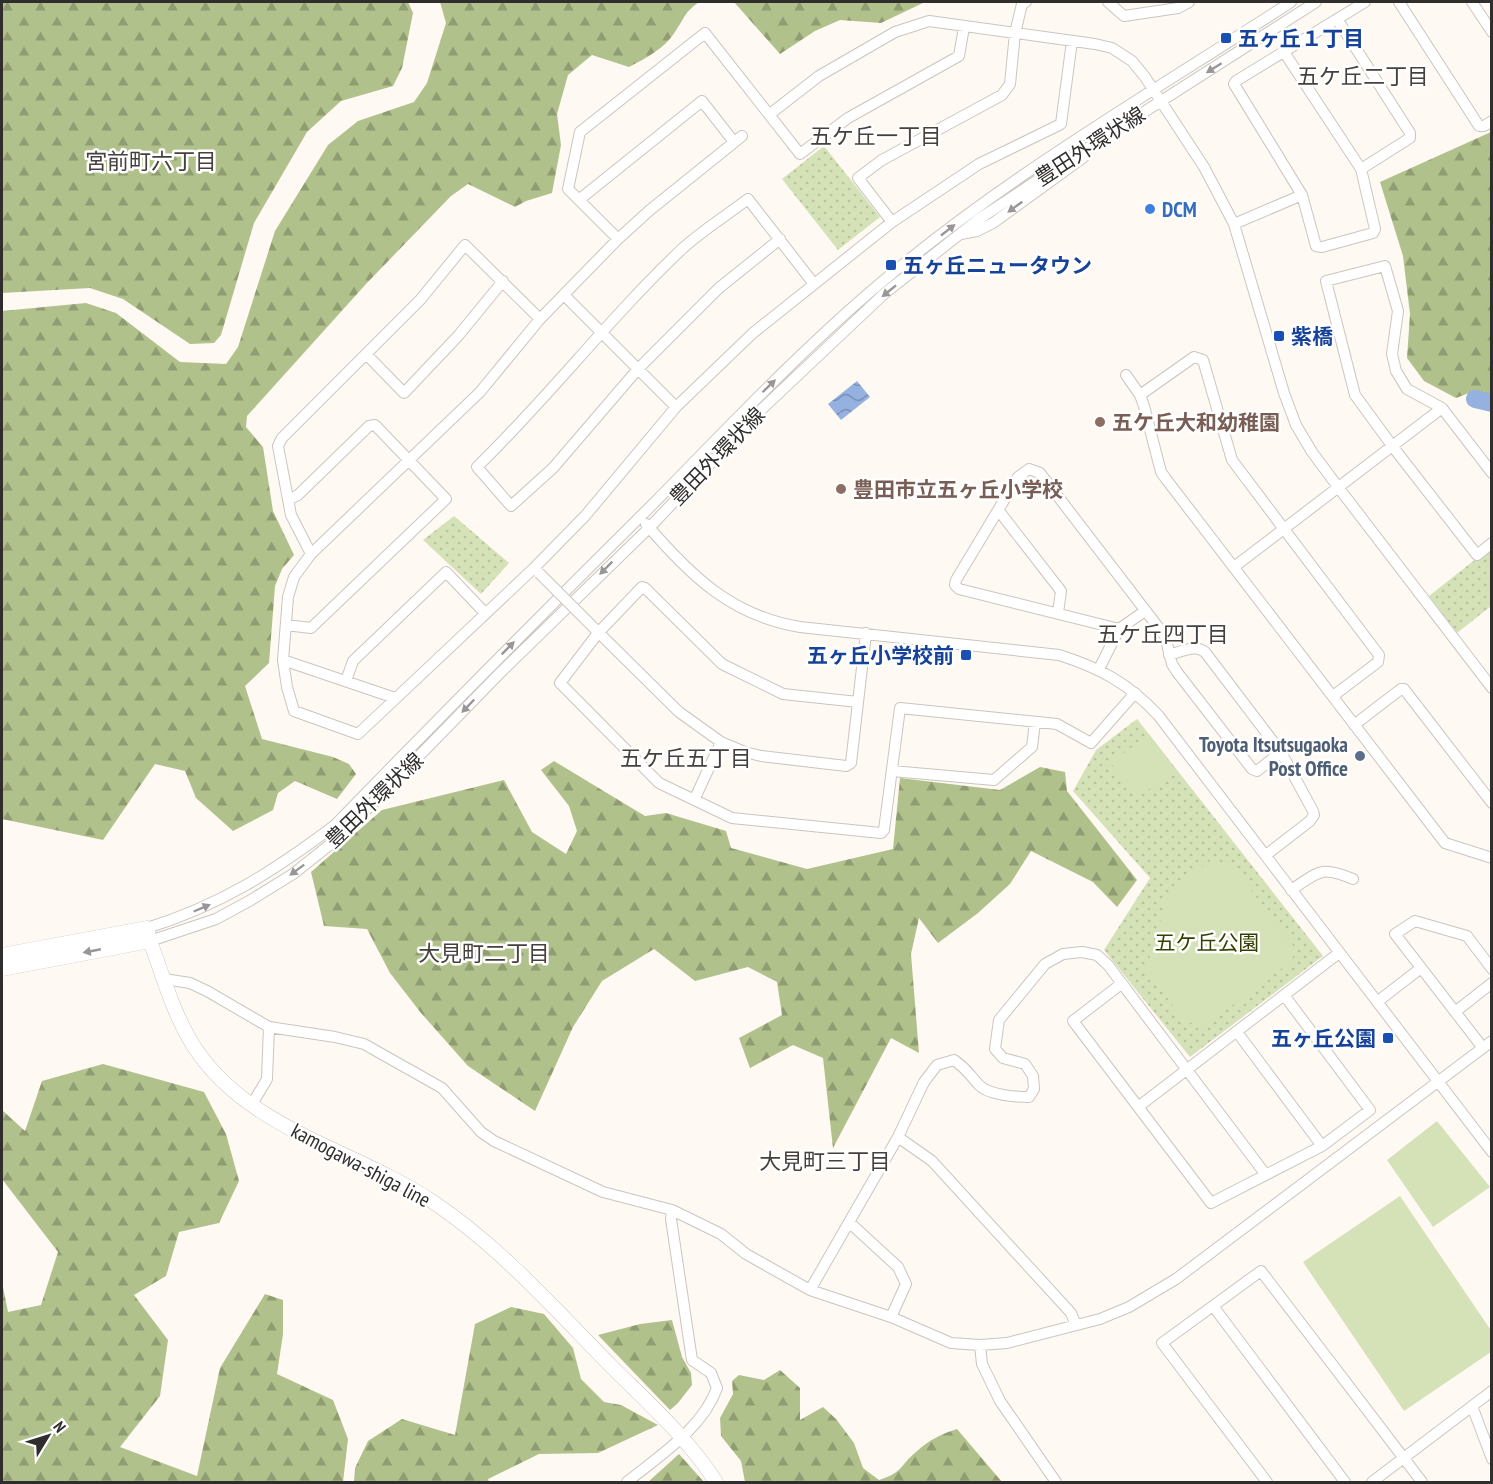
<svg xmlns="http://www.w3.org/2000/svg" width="1493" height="1484" viewBox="0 0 1493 1484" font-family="'PT Sans Narrow','Noto Sans JP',sans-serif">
<defs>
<pattern id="grass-dots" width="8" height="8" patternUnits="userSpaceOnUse" patternTransform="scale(1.5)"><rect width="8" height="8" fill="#d5e2b8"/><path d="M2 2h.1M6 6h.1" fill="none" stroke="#b7c29e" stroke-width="1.8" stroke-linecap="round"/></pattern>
<pattern id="forest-firs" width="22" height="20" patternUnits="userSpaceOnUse" patternTransform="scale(1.5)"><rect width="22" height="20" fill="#b1c18b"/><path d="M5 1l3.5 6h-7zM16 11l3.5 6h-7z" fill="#909d72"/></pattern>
<pattern id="water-waves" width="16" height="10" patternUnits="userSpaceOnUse" patternTransform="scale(1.5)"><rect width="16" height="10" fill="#95b1e0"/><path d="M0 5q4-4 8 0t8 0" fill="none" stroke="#7a90b6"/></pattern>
</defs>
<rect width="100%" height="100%" fill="#fff9f3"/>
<path fill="url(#grass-dots)" d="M824,146l56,71 -42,33 -56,-71z
M454,516l55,47 -28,31 -58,-54z
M1491,547v59l-34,27 -28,-37z
M1137,719l186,237 -133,101 -86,-107 46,-72 -77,-87 23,-41z"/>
<path fill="url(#forest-firs)" d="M2,2h406l5,11 -11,55 -9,18 -52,15 -34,31 -53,91 -33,112 -7,8 -24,1 -67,-45 -33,-11 -88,5z
M440,2h259c-15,11 -14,15 -24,30 -11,17 -29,26 -46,35l-37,-12 -24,20 -11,39 4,31 -9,48 -26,8 -11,6 -47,-23 -17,12 -85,88 -119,132 -1,11 17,20 10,64 21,44 -12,14 -7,17 -6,77 -24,23 17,53 71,18 16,7 7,10 -19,25 -42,-18 -17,12 -5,17 -40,21 -37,-33 -11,-27 -30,-7 -52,76 -101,-21v-508l84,-8 30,10 64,49 46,2 12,-17 37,-116 53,-86 30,-24 56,-19 13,-19 19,-60z
M734,2h191l-44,21 -41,-3 -25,11 -35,23z
M1491,132v275l-22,-14 -13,5 -32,-17 -17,-23 3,-44 -7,-58 -23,-74z
M554,761l91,55 21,-3 60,18 5,17 76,21 86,-20 7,-71 100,12 40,-23 25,5 2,19 70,89 -20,27 -24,-25 -62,-31 -21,33 -32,29 -40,30 -19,-25 -8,36 8,99 -28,-15 -58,110 -10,-90 -30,-13 -43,23 -11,-30 43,-23 -5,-33 -29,-15 -53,14 -41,-32 -52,32 -29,46 -38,84 -67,-45 -47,-53 -31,-40 -23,-44 -43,-3 -13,-54 71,-62 122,-30 28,52 34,22 11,-23 -8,-25 -28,-36z
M103,1064l101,28 22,42 13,47 -20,42 -40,9 -13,44 -32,19 34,45 -8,56 -40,51 77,29 23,-108 45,-74 18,6v34l-6,40 56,26 15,39 -5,43h-341v-200l6,30 33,-7 17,-53 -56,-73v-69l23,21 17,-50z
M511,1307l33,7 29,34 8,31 23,23 17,3 37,20 -60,28 -59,1 -51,25 1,3h-135l1,-14 13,-27 34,-22 53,16 20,-111z
M672,1320l10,37 9,16 1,12 -14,18 -8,7 -72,-75 42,-11z
M780,1370l20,18v32l23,-13 13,12 18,24 9,25 16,12c25,-8 20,-14 37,-28 13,-12 25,-18 41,-23l45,53h-257l-4,-21 -20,-25 -1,-18 13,-24 -1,-13 7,-6 25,5z
M679,1454l25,28h-56z"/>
<path fill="#d5e2b8" d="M1149,734l27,36 -39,28 -26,-35z
M1211,860l21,5 63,83 -3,13 -86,64 -21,-3 -39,-53 23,-77z
M1437,1121l53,66 -57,40 -46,-67z
M1400,1196l92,136 -1,20 -87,59 -101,-149z"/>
<path fill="url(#water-waves)" d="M857,381l13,16 -29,23 -13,-16z"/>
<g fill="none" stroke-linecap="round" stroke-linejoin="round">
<path stroke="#95b1e0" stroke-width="18" d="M1475,399l17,4"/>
<defs>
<path id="minor" d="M1108,2l16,14 54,-8 11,-6
M1399,2l80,124h5l8,-5
M1472,2l20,30
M1337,19l73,114v5l-49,31
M1284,52l77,117 14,60 -2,4 -51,14 -6,-1 -14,-51 -68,-111 2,-3 129,-79
M770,114l49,-38 76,-44 34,-11 166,23 17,4 20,13 13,16 59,90 30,57 50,169 12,32 16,27 26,35 154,201
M742,136l-92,74 -32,29 -78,80 -60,73 -169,162 -17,23 -6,20 -5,63 4,27 7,24 64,23 176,-166 51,-52 91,-109 77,-74 139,-111 87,-58 82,-40 11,-83
M580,199l122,-98 32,41
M892,222l-34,-44 24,-18 120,-65 8,-11 5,-51 7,-29 4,-2
M1234,224l68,-29
M961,234l16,-3 16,-8 91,-66
M618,239l-50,-50 12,-57 125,-99 95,121 48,-36 111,-62 5,-29
M780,239l-61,49 -81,81 -85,99 -42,38 -34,-39c72,-70 133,-150 206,-219 20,-18 44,-33 65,-49l66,85
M564,295l112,112
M367,355l37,38 54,-57 45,-55
M1126,375l14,20 4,11 17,66 5,7 279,364 47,15
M1140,395l54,-38 9,3 29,100 147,195 -1,7 -45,34
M1492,473l-50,-65 -35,-19 -11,-18 -4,-17 6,-43 -13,-45 -59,15 29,114 38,52 84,108 15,-12
M999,511l62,80 -3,22
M646,524c44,51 85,92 154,103l259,28c41,13 69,28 99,60l334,437
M311,554l-20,-39 -13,-69 4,-8 138,-138 45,-55 75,74
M1234,567l208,-159
M286,625l25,3 135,-129 -71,-74 -6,1 -71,69 -10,5
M594,628l85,84 42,30 24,10 16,4 85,10 5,-3 15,-130
M1119,629l-160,-40 -4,-4 1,-5 62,-103 11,-8 11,4 125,163 7,28 5,8 75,97 5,2 24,-19
M1169,655c11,-3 26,-11 36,-3l76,100 32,59 1,4 -4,6 -44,34
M283,660l112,38
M1099,669l20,-40 26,-18
M346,681l7,-20 93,-89 39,41
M858,702l-75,-8 -61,-30 -77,-76 -3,-1 -44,46 -38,50 99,100 73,35 149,15 3,-3 16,-122 157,16 34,19 44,-50
M1354,725l47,-36h3l88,114
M892,771l102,9 38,-33 3,-25
M695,798l26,-56
M1291,890c28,-18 29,-25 62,-11
M147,928c74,-23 127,-57 188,-103 105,-108 211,-215 318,-321 73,-74 144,-150 224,-218 128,-109 274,-193 414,-284
M150,941l66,-22 35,-19 42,-26 49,-39 160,-164 147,-143 114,-120 122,-115 94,-74 65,-43 272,-174
M164,979l26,4 17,8 62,36 66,10 29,7 78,44 39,44 13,9 109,51 69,18 49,24 25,20 64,36 81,27 60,26 29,2 27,-2 93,-24 29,-12 47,-28 316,-238
M1121,984l-48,37 138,182 111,-57 48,-36 -86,-115
M1377,1002l44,-34
M1455,1012l37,-29
M1237,1032l85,114
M1483,1048l-88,-114 20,-13 52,15 25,33
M251,1106l16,-27 2,-52
M1138,1107l201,-154
M898,1137l34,24 139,152 5,12
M850,1223l48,44 8,17 -15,33
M810,1290l88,-153 26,-55 13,-17 17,-5c14,10 14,13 24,24 9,11 37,13 51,13l5,-8 -1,-13 -8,-12 -22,-6 -8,-9 4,-29 46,-56 18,-10 19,-2 15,3 11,10 158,210
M1213,1306l132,176
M980,1345l2,19 18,37 56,81
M1472,1406l20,53
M627,1482c32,-26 76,-54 90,-94l-6,-15 -19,-13 -21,-141 1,-9
M1267,1482l-105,-139 99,-72 161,211
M1372,1482l120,-91"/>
<path id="major" d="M2,955l145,-27 3,13c13,35 23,72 43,104 54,85 161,104 240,157 66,44 121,106 177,163 37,37 78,73 106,117
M2,969l148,-28"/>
</defs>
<use href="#minor" stroke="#cbc5c0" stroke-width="12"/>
<use href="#major" stroke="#cbc5c0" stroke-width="15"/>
<use href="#minor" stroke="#fff" stroke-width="10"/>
<use href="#major" stroke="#fff" stroke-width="14"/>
<defs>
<path id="minor-bridge" d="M539,573l55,55"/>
</defs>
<use href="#minor-bridge" stroke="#cbc5c0" stroke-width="12" stroke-linecap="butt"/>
<use href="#minor-bridge" stroke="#fff" stroke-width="10"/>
</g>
<defs><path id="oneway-solid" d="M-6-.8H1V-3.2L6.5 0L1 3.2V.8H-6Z" transform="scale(1.5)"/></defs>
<g fill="#989696">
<use href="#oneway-solid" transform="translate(1214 68) rotate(148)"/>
<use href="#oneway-solid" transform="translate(1015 207) rotate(144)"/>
<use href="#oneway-solid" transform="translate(948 230) rotate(-38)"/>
<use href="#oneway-solid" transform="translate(889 291) rotate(141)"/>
<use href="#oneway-solid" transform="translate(769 386) rotate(-44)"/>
<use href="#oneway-solid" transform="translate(606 568) rotate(135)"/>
<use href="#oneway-solid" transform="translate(508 648) rotate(-45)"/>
<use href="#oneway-solid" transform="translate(468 706) rotate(134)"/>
<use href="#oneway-solid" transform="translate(297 870) rotate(143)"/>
<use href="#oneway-solid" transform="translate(202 908) rotate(-23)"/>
<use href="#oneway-solid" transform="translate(92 951) rotate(169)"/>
</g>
<g fill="#1a4fb4" stroke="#fff" stroke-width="2">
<rect x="1220" y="32" width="12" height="12" rx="3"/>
<rect x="885" y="259" width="12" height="12" rx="3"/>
<rect x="1273" y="330" width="12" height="12" rx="3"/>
<rect x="960" y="649" width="12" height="12" rx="3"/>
<rect x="1382" y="1032" width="12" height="12" rx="3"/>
</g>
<circle fill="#3f7fe0" stroke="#fff" stroke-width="2" cx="1150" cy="209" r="6"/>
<g fill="#8d6e63" stroke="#fff" stroke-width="2">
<circle cx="1100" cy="422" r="6"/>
<circle cx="841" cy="489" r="6"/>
</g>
<circle fill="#5c6f8a" stroke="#fff" stroke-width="2" cx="1360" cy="756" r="6"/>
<g text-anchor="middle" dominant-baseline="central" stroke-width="5" stroke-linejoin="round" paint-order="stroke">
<g font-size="21" font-weight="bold" fill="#164399" stroke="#fff" text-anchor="start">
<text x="1238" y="38">五ヶ丘１丁目</text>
<text x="903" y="265">五ヶ丘ニュータウン</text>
<text x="1291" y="336">紫橋</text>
<text x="954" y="655" text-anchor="end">五ヶ丘小学校前</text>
<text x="1376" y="1038" text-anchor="end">五ヶ丘公園</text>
</g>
<g font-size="21" fill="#302e2c" stroke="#fff">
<text transform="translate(1090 146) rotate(-33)">豊田外環状線</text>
<text transform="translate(717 456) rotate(-46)">豊田外環状線</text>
<text transform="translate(374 800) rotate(-44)">豊田外環状線</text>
<text transform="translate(361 1165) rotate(28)">kamogawa-shiga line</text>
</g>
<g font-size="21" font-weight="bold" fill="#366cbe" stroke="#fff" text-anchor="start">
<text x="1162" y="209">DCM</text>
</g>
<g font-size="21" font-weight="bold" fill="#785e54" stroke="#fff" text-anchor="start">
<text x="1112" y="422">五ケ丘大和幼稚園</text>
<text x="853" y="489">豊田市立五ヶ丘小学校</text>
</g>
<g font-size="21" font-weight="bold" fill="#4e5e75" stroke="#fff" text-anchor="end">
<text x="1348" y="744">Toyota Itsutsugaoka<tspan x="1348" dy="24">Post Office</tspan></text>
</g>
<g font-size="21" fill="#344101" stroke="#fff">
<text x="1207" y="942">五ケ丘公園</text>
</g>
<g font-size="22" fill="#46413d" stroke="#fff">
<text x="1363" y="76">五ケ丘二丁目</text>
<text x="876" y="136">五ケ丘一丁目</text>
<text x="151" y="161">宮前町六丁目</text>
<text x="1163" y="634">五ケ丘四丁目</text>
<text x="686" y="758">五ケ丘五丁目</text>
<text x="484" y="953">大見町二丁目</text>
<text x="825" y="1161">大見町三丁目</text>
</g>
</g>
<rect width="1493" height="1484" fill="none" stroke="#302e2c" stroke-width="6"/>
<g transform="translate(48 1436) rotate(52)" stroke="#ffffff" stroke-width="4.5" paint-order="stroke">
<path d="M0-4.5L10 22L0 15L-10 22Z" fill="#302e2c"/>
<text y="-9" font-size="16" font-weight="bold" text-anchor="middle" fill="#302e2c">N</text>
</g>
</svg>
